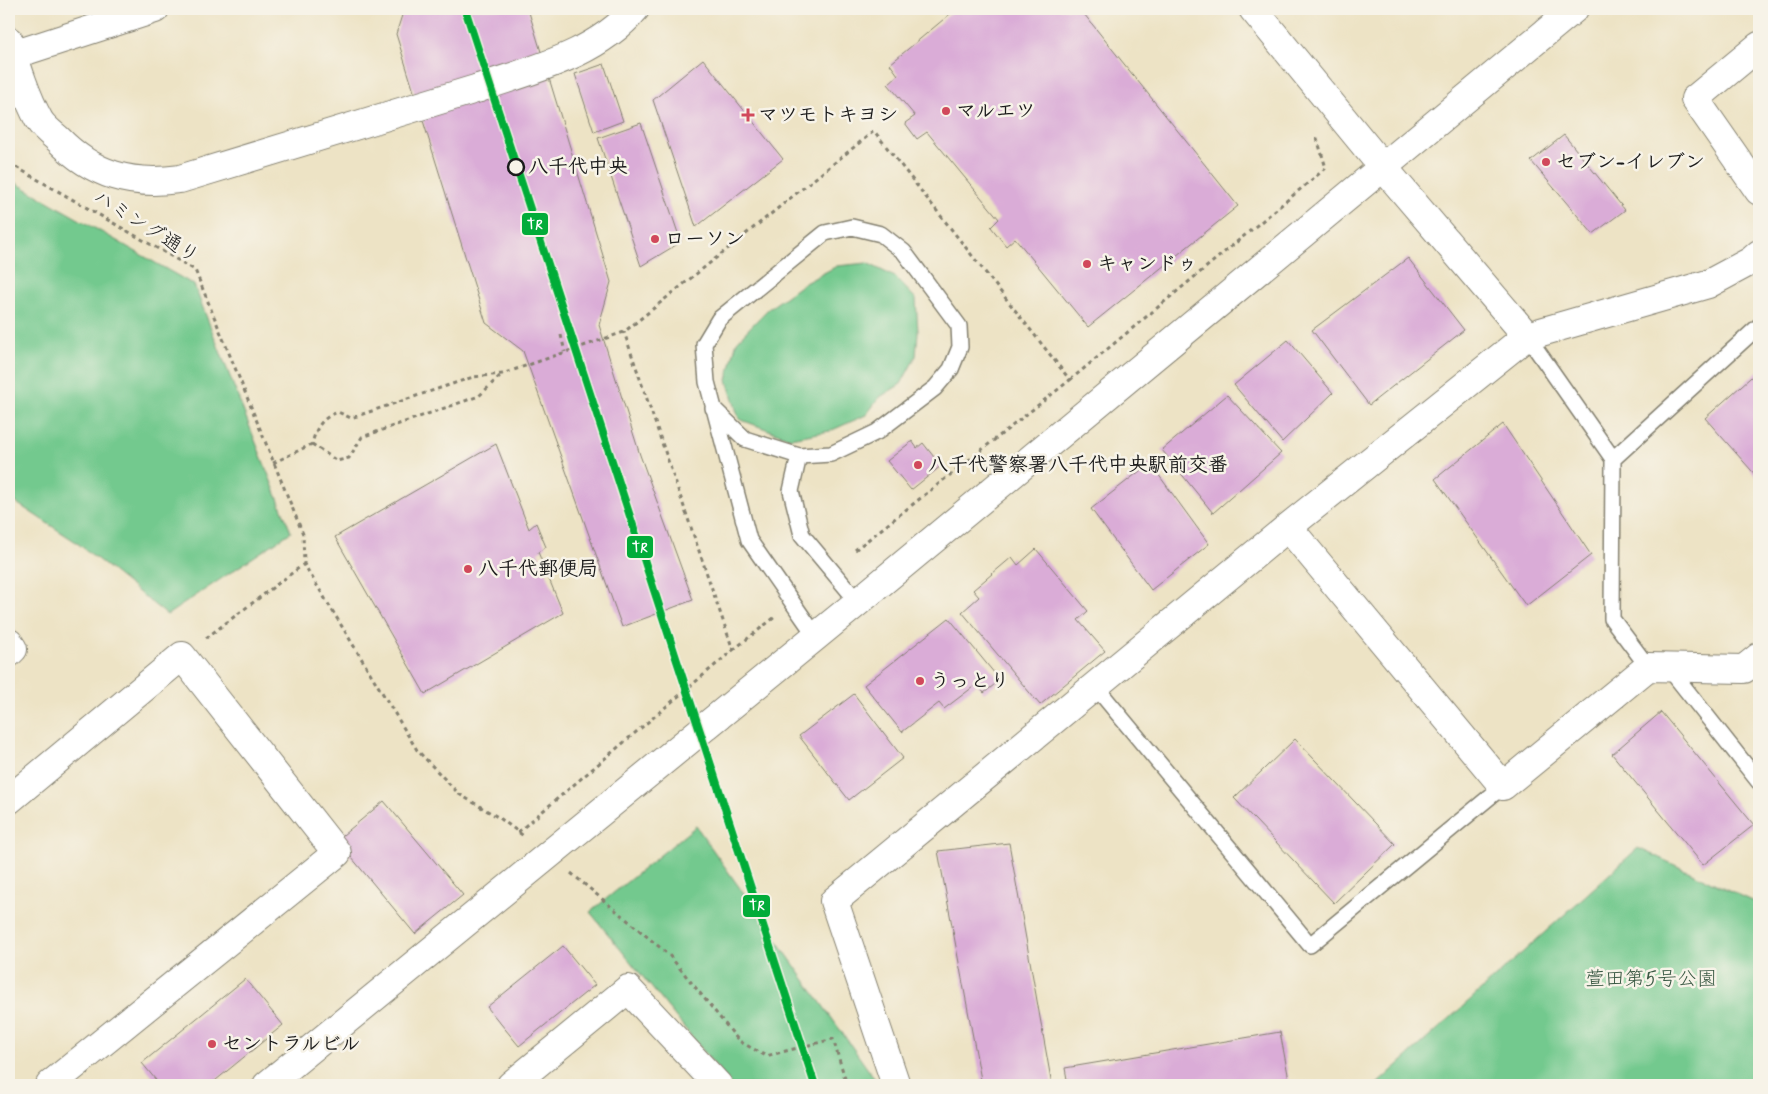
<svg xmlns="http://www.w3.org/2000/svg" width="1768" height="1094" viewBox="0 0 1768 1094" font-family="Mynerve,'Klee One',sans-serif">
<rect width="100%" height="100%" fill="#f7f3e8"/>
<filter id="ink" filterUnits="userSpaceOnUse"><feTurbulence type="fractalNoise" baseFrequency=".02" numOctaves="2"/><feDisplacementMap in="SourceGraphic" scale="10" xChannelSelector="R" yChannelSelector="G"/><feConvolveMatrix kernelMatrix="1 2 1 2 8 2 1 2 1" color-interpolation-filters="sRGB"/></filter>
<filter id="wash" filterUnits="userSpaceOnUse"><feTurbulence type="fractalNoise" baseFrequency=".0096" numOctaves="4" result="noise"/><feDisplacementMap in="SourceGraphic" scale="20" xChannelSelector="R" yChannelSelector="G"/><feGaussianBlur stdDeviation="1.12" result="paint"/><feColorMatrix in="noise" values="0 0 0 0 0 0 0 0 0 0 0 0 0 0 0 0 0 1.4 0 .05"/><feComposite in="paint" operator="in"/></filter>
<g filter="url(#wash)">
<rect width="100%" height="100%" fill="#ede3c5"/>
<path fill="#73c98e" stroke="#487255" d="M9,179l185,106 97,247 -124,83 -91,-73 -67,-44z
M867,263l28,14 21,22 2,33 -2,24 -15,28 -21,13 -14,18 -36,16 -40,7 -51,-19 -12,-39 10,-39 30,-31 36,-26 34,-18z
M696,826l183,259h-148l-141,-173z
M1638,848l121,56v181h-383z"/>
<g id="blocks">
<path fill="#daacd7" d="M404,9h124l83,273 -12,43 41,130 53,145 -71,27 -99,-276 -37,-28 -90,-289z
M956,9h124l158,197 -150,121 -73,-89 -9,8 -15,-19 8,-8 -72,-87 -10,7 -12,-16 10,-7 -27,-32 10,-9 -8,-11z
M703,59l80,100 -87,68 -43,-127z
M604,64l19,57 -29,11 -19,-58z
M641,123l40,119 -40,24 -43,-128z
M1564,135l61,75 -32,24 -62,-73z
M1408,258l56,72 -95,75 -57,-75z
M1288,340l45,53 -51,49 -48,-57z
M1759,370v109l-54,-61z
M1227,395l54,58 -68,60 -51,-63z
M1503,424l88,131 -65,51 -91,-127z
M912,441l5,7 6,-5 18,23 -30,24 -24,-29z
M496,444l33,85 7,-6 10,24 -8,5 25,61 -138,81 -90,-157z
M1150,463l59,81 -58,46 -60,-81z
M1036,549l52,62 -10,9 27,31 -65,54 -78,-93 17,-15 -6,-7 39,-33 6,8z
M949,618l51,62 -16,13 -7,-9 -33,25 -5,-6 -37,29 -38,-47z
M854,694l49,64 -54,42 -50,-64z
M1661,712l93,113 -51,40 -91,-111z
M1295,739l100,105 -61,59 -100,-105z
M384,801l79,94 -48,39 -78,-94z
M1009,843l43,242h-70l-44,-234z
M563,946l32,39 -76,61 -32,-39z
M245,979l38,46 -73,60h-50l-18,-22z
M1280,1032l10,53h-222l-3,-17z"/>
</g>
</g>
<g filter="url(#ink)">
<use href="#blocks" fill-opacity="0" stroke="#848070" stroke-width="1"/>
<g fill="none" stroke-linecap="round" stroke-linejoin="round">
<defs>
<path id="lane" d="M1527,336l86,123 -1,160 36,48
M713,408l32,31 54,17
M1613,459l146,-133
M815,635l-66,-95 -42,-158 -3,-38 15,-25 106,-86 27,-6 29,7 23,18 55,74 1,21 -9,22 -16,19 -58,44 -46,22 -32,2 -8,35 11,44 56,67
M1668,667l91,115
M1095,686l215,259 193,-159"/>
<path id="street" d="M1253,9l129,157 145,170
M9,41c8,26 17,55 30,79 4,7 13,14 19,19 35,36 73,47 122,40l299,-91
M1759,46l-64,53 64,92
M13,55l142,-46
M1288,527l215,259 145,-119 96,2 15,-12
M9,643l4,6 -4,4
M9,800l173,-144 155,197 -287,232
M511,1085l117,-96 90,96
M896,1085l-62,-184 454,-374 239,-191 181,-52 43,-23 8,-7"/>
<path id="secondary" d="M479,88c55,-19 117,-33 156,-79
M267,1085l591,-483 716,-593"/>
</defs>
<use href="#lane" stroke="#848070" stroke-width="18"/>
<use href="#street" stroke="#848070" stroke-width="30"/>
<use href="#secondary" stroke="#848070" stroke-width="30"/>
<path stroke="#848070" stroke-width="3" stroke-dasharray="4 4" stroke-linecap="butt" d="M9,163l186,107 108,264 1,30 113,186 42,44 42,25 24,18
M561,335l4,17
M1070,380l256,-212 -10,-33
M312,444l25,17 12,-3 13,-21 117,-41 22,-21
M273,463l39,-19c4,-16 9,-26 26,-32l13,6 122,-41 29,-3 122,-42 250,-201 196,249 -215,170
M206,638l98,-74
M733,650l42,-33
M518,832l215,-182 -109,-318
M571,873l98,82 70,86 27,15 67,-17 14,46"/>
<use href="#lane" stroke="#fff" stroke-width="15"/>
<use href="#street" stroke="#fff" stroke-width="28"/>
<use href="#secondary" stroke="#fff" stroke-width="28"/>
<defs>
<path id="metro-1" d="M465,9l350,1076"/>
</defs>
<use href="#metro-1" stroke="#f7f3e8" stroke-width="11"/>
<use href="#metro-1" stroke="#02ac39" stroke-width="8"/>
</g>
</g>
<g fill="#d1495b" stroke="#f7f3e8" stroke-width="2">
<circle cx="946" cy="111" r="5"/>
<path d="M745.5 107.5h5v5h5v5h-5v5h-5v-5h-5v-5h5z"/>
<circle cx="1546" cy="162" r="5"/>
<circle cx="655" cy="239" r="5"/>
<circle cx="1087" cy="264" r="5"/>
<circle cx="918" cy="465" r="5"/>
<circle cx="468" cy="569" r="5"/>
<circle cx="920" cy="681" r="5"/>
<circle cx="212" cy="1044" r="5"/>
</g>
<circle fill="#f7f3e8" stroke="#1c1c1c" stroke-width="2.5" cx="516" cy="167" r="8"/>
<g text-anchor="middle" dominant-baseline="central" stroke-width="5" stroke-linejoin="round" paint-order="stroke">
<g font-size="20" font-weight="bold" fill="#1c1c1c" stroke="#f7f3e8" text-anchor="start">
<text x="956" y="111">マルエツ</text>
<text x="758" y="115">マツモトキヨシ</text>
<text x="1556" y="162">セブン-イレブン</text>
<text x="665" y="239">ローソン</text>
<text x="1097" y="264">キャンドゥ</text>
<text x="928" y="465">八千代警察署八千代中央駅前交番</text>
<text x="478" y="569">八千代郵便局</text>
<text x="930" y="681">うっとり</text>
<text x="222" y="1044">セントラルビル</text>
</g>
<g font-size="20" font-weight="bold" fill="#1c1c1c" stroke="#f7f3e8" text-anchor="start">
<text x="528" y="167">八千代中央</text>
</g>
<g font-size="20" fill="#1c1c1c" stroke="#f7f3e8">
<text transform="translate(146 227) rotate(32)">ハミング通り</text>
</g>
<g font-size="20" fill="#3a5944" stroke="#f7f3e8">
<text x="1651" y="979">萱田第5号公園</text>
</g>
</g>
<g stroke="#f7f3e8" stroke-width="2">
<rect x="521" y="212" width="28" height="24" rx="5" fill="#02ac39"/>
<rect x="626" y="535" width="28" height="24" rx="5" fill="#02ac39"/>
<rect x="742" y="894" width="29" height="24" rx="5" fill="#02ac39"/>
</g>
<g font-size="14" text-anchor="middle" font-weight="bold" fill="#fff">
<text x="535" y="229">TR</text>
<text x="640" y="552">TR</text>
<text x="757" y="910">TR</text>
</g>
<rect width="1768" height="1094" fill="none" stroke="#f7f3e8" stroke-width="30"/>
</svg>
